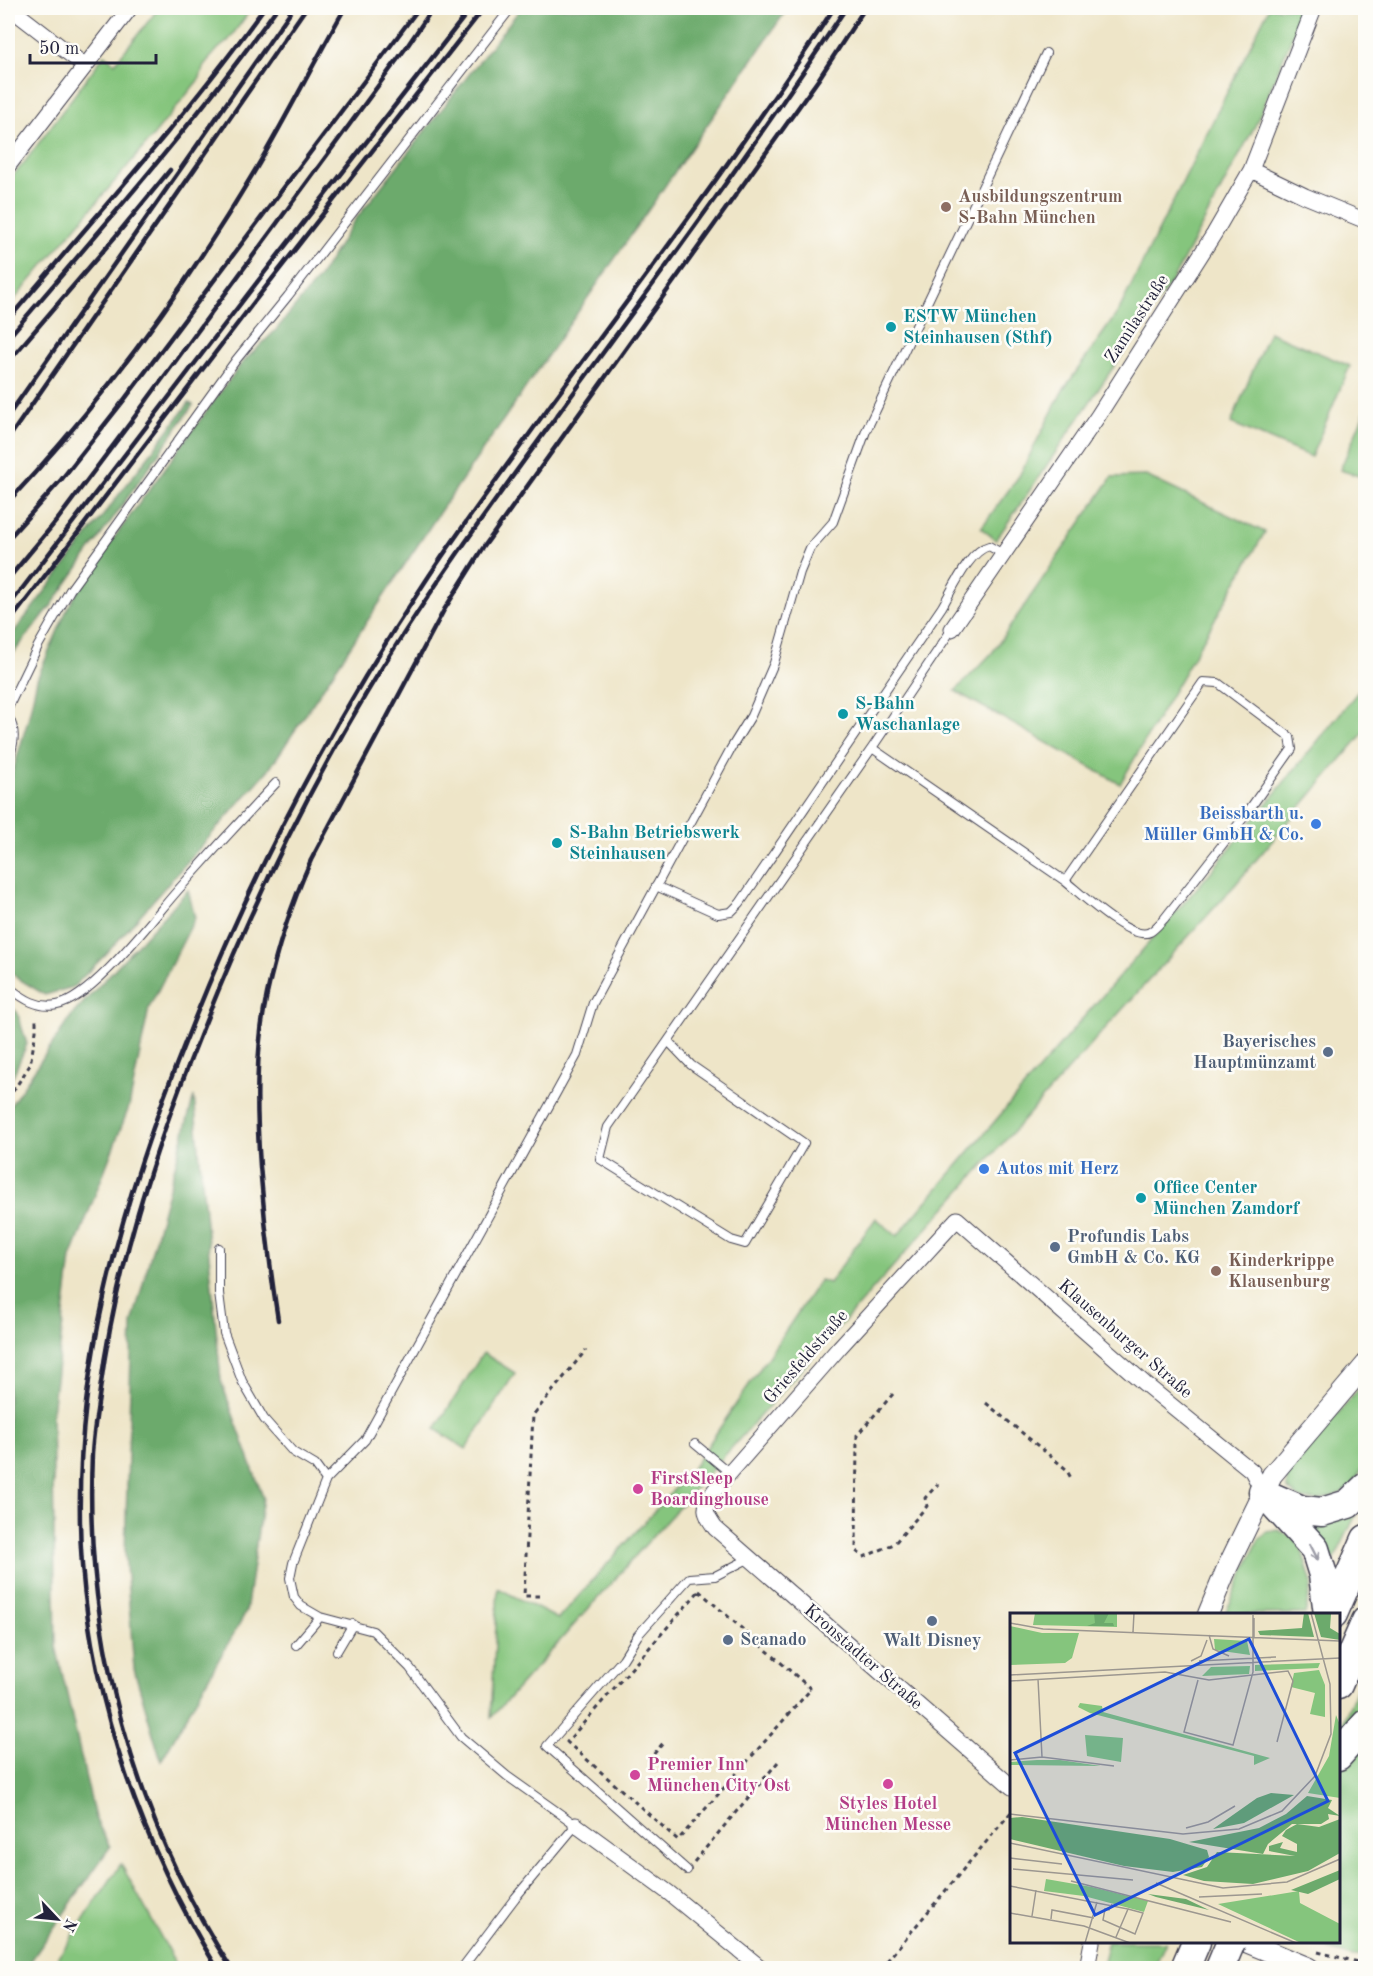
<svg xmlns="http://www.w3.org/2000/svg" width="1373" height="1976" viewBox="0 0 1373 1976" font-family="'Old Standard TT',serif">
<rect width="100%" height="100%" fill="#fdfcf7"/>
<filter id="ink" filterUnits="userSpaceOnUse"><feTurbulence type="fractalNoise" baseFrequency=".0167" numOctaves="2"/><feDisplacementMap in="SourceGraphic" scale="12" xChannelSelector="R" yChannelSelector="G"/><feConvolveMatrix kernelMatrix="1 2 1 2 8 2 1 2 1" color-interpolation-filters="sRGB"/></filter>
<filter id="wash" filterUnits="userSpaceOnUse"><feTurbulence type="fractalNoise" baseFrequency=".008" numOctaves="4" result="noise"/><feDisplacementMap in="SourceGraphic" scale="24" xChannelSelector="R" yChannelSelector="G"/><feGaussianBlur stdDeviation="1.35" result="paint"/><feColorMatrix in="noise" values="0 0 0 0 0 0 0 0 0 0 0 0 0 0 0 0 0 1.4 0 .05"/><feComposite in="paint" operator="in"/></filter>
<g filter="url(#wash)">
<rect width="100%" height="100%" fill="#eee5c8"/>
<path fill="#85c57d" stroke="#54745c" stroke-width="1.5" d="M159,8h93l-24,33 -10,8 -14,16 -4,13 -46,57 -146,172v-126l16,-18 80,-108 11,8z
M1269,8h35l-49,118 -83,155 -176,259 -15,-12 38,-52 43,-84 56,-80z
M1269,332l81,34 -39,91 -80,-34z
M1365,411v67l-25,-8z
M1146,476l119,56 -145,252 -165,-93 37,-38 120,-176z
M1365,683v48l-130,154 -134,148 -610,685 7,-130 60,31 134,-150 128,-189 9,3 47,-65 21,18 186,-218 126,-144z
M483,1353l32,20 -49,76 -31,-20z
M1365,1381v83l-12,20 -12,9 -23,8 -17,-2 -14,-10v-11l4,-8z
M1356,1515l-23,47 -26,-41z
M1278,1530l12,6 10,8 12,40 -7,30h-80l34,-75 8,-7z
M1365,1669v44l-26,29v-10z
M1365,1738v217l-12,2 -50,-15h35l1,-169 10,-17z
M121,1864l57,104h-127z
M1108,1942h58l-12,26h-53z"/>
<path fill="#6caa6c" stroke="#476654" stroke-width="1.5" d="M521,8h267l-349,505 -169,255 -163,185 -34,34 -28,8 -28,-17 -9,-8v-182l20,-68 9,-41 31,-72 35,-54 138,-189 35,-34 44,-54 32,-52z
M189,403l4,2 -142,201 -43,54v-20z
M188,890l7,28 -46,90 -20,99 -58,151 -19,154 4,234 39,172 15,29 -84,121h-18v-859l64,-94z
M8,1004l9,8 10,32 -14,32 -5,9z
M194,1096l27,285 42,116 -17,115 -85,149 -27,-92 -9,-117 7,-228z"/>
</g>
<g filter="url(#ink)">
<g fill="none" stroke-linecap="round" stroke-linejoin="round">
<defs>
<path id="service" d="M8,708l30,-62 32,-56 29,-40 137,-190 52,-64 223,-288
M8,716c10,18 5,28 0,47
M872,748l193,133 138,-199 15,1 72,54 2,12 -48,68 -80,102c-4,4 -9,10 -14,13 -19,10 -70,-39 -85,-51
M656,886l62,28 13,-2 9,-9 202,-296c11,-18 27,-56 47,-61l14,8
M8,987c15,11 29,22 49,18 35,-6 96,-87 121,-115 32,-36 65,-72 98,-107
M668,1041l23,24 113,78 -59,101 -14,-4 -131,-81 8,-32 264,-379 80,-119
M219,1248v45l5,40 18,48 22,38 29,33 22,13 11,15
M695,1444l35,29
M296,1645l24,-28
M337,1651l16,-27
M687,1870l-140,-124 76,-87 15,-24 51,-57 26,-2 35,-18
M462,1968l53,-70 61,-73 -69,-49 -46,-39 -51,-69 -37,-37 -53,-14 -19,-11 -7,-9 -4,-19 3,-15 33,-83 39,-40 212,-385 16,-52 137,-253 21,-34 23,-53 26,-91 10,-24 23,-26 33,-91 180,-378"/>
<path id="minor" d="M10,8l74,57
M8,166l122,-158
M1251,170l54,26 61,25
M952,629l146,-213 116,-182 37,-64 63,-162
M1012,1787l-297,-259c-12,-17 -12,-20 -1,-37l125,-143 118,-129 188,165 107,87 11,21
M576,1825l93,68 92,75
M1087,1968l5,-26"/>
<path id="tertiary" d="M1208,1614l19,-46 45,-93 94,-111
M1246,1942l63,26"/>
<path id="motorway" d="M1263,1492l52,57 8,26 5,39
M1272,1497l30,13 20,2 26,-8 18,-17
M1333,1614l33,-75
M1338,1685l28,-64
M1338,1756l28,-32
M1185,1968l11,-26"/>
</defs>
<use href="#service" stroke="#413f50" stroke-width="10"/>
<use href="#minor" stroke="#413f50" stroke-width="17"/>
<use href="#tertiary" stroke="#413f50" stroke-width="22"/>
<use href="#motorway" stroke="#413f50" stroke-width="31"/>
<path stroke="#413f50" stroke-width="3" stroke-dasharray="4.5 4.5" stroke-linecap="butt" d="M8,1099l22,-34 6,-34v-15
M893,1394l-36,41 -1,116 8,6 30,-13 33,-38 -2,-8 13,-14
M986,1403l80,66 5,9
M699,1591l112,98 -133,151 -111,-98z
M539,1596h-15l9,-181 53,-65
M648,1761l15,-18
M694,1862l84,-100
M1318,1952l48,12
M881,1968l131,-157"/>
<use href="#service" stroke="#fff" stroke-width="8"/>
<use href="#minor" stroke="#fff" stroke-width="15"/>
<use href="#tertiary" stroke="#fff" stroke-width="20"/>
<use href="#motorway" stroke="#fff" stroke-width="28"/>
<path stroke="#22223b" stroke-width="4.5" d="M8,320c86,-103 178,-203 256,-312
M8,338c92,-108 187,-215 269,-330
M8,362l107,-125 55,-67
M8,416l285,-408
M8,439l298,-431
M8,502c95,-101 178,-215 249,-335 31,-52 58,-107 88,-159
M8,539l53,-59 63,-80 295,-392
M8,579l50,-60 75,-100 275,-374 25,-37
M8,607l253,-330 210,-269
M8,624l246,-322 230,-294
M278,1320c-8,-51 -14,-102 -18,-154 -4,-57 -5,-115 7,-172 10,-47 25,-91 44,-134l133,-250 39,-62 335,-468 47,-72
M217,1968c-74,-121 -124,-260 -135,-403 -14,-184 40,-367 108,-535 63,-159 140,-305 235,-448 38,-58 80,-114 121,-171 98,-133 198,-265 288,-403
M231,1968c-98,-152 -147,-332 -139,-513 1,-22 5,-43 8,-65 16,-121 53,-237 98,-349 47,-120 102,-236 168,-347 62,-104 135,-202 206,-299 94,-128 187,-255 274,-387"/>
<defs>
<path id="motorway-bridge" d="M1220,1968l11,-26"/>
</defs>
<use href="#motorway-bridge" stroke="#413f50" stroke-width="31" stroke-linecap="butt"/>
<use href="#motorway-bridge" stroke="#fff" stroke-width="28"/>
</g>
<defs><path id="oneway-shaft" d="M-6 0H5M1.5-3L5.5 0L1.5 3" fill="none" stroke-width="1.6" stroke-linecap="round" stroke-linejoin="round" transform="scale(1.5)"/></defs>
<use stroke="#9c9ca7" href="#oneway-shaft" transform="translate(1314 1552) rotate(63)"/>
</g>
<g fill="#8d6e63" stroke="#fdfcf7" stroke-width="2">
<circle cx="946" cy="207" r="6"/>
<circle cx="1216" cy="1271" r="6"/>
</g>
<g fill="#0f9aa8" stroke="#fdfcf7" stroke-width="2">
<circle cx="891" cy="327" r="6"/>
<circle cx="843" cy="714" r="6"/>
<circle cx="557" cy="843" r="6"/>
<circle cx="1141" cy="1198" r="6"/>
</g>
<g fill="#3f7fe0" stroke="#fdfcf7" stroke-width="2">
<circle cx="1316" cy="824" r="6"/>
<circle cx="984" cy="1169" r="6"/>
</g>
<g fill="#5c6f8a" stroke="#fdfcf7" stroke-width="2">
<circle cx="1328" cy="1052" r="6"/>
<circle cx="1055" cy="1247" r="6"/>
<circle cx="932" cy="1621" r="6"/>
<circle cx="728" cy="1640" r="6"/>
</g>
<g fill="#d1479c" stroke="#fdfcf7" stroke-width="2">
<circle cx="638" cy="1489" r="6"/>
<circle cx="635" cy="1775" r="6"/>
<circle cx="888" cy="1784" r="6"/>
</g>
<g text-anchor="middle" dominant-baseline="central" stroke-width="5" stroke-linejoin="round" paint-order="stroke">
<g font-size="18" font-weight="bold" fill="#785e54" stroke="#fdfcf7" text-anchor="start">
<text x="958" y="197">Ausbildungszentrum<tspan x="958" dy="21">S-Bahn München</tspan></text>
<text x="1228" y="1261">Kinderkrippe<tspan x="1228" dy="21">Klausenburg</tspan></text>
</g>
<g font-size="18" font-weight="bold" fill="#0d838f" stroke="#fdfcf7" text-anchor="start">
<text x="903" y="317">ESTW München<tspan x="903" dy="21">Steinhausen (Sthf)</tspan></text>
<text x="855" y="704">S-Bahn<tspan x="855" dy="21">Waschanlage</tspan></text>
<text x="569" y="833">S-Bahn Betriebswerk<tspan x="569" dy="21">Steinhausen</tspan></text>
<text x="1153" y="1188">Office Center<tspan x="1153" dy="21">München Zamdorf</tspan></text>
</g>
<g font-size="18" fill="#22223b" stroke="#fdfcf7">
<text transform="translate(1137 319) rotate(-57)">Zamilastraße</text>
<text transform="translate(1125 1339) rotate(41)">Klausenburger Straße</text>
<text transform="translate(806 1357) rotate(-49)">Griesfeldstraße</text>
<text transform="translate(863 1657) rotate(41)">Kronstadter Straße</text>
</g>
<g font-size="18" font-weight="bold" fill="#366cbe" stroke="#fdfcf7" text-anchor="end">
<text x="1304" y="814">Beissbarth u.<tspan x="1304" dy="21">Müller GmbH &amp; Co.</tspan></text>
<text x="996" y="1169" text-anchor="start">Autos mit Herz</text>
</g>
<g font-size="18" font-weight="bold" fill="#4e5e75" stroke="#fdfcf7" text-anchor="start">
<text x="1316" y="1042" text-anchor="end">Bayerisches<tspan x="1316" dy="21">Hauptmünzamt</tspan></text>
<text x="1067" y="1237">Profundis Labs<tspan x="1067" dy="21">GmbH &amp; Co. KG</tspan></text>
<text x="740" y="1640">Scanado</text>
<text x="932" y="1641" text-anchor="middle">Walt Disney</text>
</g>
<g font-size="18" font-weight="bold" fill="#b23c85" stroke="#fdfcf7" text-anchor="start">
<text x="650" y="1479">FirstSleep<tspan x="650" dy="21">Boardinghouse</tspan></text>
<text x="647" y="1765">Premier Inn<tspan x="647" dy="21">München City Ost</tspan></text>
<text x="888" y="1804" text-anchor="middle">Styles Hotel<tspan x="888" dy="21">München Messe</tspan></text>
</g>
</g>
<g transform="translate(1010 1613)">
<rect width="330" height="330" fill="#eee5c8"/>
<path d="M25,0h82v14l-84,-2zM0,13l32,7h37l-7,25 -7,5 -55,2zM204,26l33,2 3,14 -35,-5zM310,50l-2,5 -63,3v-6zM240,53l-1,8 -47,2 9,-9zM309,57l6,15v32l-15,-3 5,-21 -24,-6 3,-14zM70,90l22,3 1,6 167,46 -16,7v-9l-164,-43 -12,-6zM326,102l4,10v73l-32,-5 21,-37zM75,122l38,3 -2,24 -34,-6zM27,147h23l41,6 -91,-1v-3zM36,266l46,8 56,14 -4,11 -60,-16 -40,-5zM289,278l1,12 40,21v19h-39l-83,-39z" fill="#85c57d"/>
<path d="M84,0h15l-5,10h9l1,3h-27l8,-3zM294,0h4l6,24 -54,-2 -2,-4 44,-3zM304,0l17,1 -1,14 10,6v6l-19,-3zM261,180l23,2 -50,28 -31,6 44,-31zM297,183l25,4 -4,8 12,8 -12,-2 1,5 -8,5h-29l-24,20 -5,10 -74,-12 70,-14 27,-14zM12,204l148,22 37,11 2,7 -7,10 -29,5 -49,-6 -114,-27v-21zM330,206v34l-32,18 -55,13 -49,-3 -21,-6 24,-8 10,-15 78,4 -26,-5v-5l14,-4 -3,6 17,4v-8l-15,-8 4,-6 11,-6 22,3zM330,257v9l-32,15 -17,-4zM138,281l38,5 23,11 -53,-13z" fill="#6caa6c"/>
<path fill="none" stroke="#9c9790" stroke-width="1.5" d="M0,10l33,6 297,12M123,19l1,-19M199,22l4,14 16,7M244,25v-20M181,48l10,-5 6,-16M189,48l77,-4M0,62l330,-17M28,66l4,78M188,67l-14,52 49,13 20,-73v-57M0,68l155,-9 44,8 79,-9 5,10 -16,61M0,147l32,-3 72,9M0,201l173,20 56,-5 43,-18 33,-35 16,-42 -1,-50 -19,-71M176,215l22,-6 27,-16M0,230l213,45 64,-6 53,-23M0,245l52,6M3,256l120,11M61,268l160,41M146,270l140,60M0,273l118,23 -12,28M189,284l63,-3M102,291l-3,6 -4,-1 -2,11 32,14 8,-21 -15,-4M0,300l74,13 46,17M22,303l4,-26M41,306l1,-9 42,8M75,330l12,-41"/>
<path fill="#1d4ed8" fill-opacity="0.15" stroke="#1d4ed8" stroke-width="3" d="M239,26l79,162 -233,114 -80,-162z"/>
<rect width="330" height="330" fill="none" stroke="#22223b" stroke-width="3"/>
</g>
<rect width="1373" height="1976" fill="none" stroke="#fdfcf7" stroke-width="30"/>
<g transform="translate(57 1919) rotate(116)" stroke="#fdfcf7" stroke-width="4.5" paint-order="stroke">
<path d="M0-4.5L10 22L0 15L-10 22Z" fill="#22223b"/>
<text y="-9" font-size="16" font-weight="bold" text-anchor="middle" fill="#22223b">N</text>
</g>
<path d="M30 54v9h126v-9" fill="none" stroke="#22223b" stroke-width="3"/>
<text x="39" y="54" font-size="18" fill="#22223b" stroke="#fdfcf7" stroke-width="4.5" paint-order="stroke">50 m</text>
</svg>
